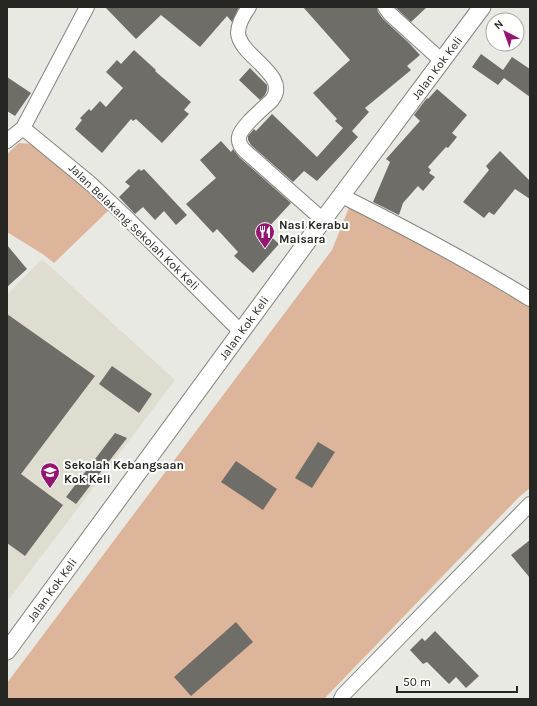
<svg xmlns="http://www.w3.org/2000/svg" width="537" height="706" viewBox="0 0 537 706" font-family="Karla,sans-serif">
<rect width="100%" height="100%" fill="#e9e9e3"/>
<path fill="#deddd0" d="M42,259l133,121 -166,219 -2,-1v-303z"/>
<path fill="#ddb59a" d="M19,143l14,1 77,65 -56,54 -10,-8 -37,-23v-78z
M350,205l129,69 51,32v182l-11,9 -195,202h-317v-16l325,-433z"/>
<path fill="#6f6d68" d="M105,7h134l-7,15 -5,-6 -27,31 -39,-32 -25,24z
M303,7h74l1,5 5,7 26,24 11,12 -13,11 4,4 -46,38 4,4 -17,19 6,6 -41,44 -13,-10 -11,11 -42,-37 -3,-5v-4l6,-7 2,2 16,-17 45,43 26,-29 -8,-7 2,-2 -24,-26 37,-33z
M395,7h32l-16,15z
M134,50l22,20 -1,1 36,31 -7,8 5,4 -27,29 -26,-24 -3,2 -2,-2 -29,34 -27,-24 7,-9 -2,-2 9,-9 2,2 9,-10 6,6 17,-19 -17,-16 11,-12 4,4z
M481,54l22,16 9,-13 18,12v28l-26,-19 -6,7 -26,-18z
M250,68l17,17v5l-2,5 -5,5 -21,-20z
M7,77l24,16 -16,23 -8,-5z
M437,89l30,26 -15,18 5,4 -9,11 -2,-1 -18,20 3,3 -2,3 6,4 -12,14 -5,-5 -15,17 -4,12 -26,-13 17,-40 -4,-3 34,-38 -6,-6 13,-17 1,1z
M221,141l10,11 2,-3 6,8 52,46 -26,28 14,13 -26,29 -19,-17 4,-4 -21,-23 -4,4 -27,-29 30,-26 -16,-18z
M500,151l30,30v18l-15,-10 -21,26 -5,-3 -5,6 -21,-16 26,-32 -3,-4z
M139,169l2,2 3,-2 43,46 -11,10 -12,-14 -9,9 -12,-13 -8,7 -16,-17 11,-11 -5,-4z
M7,245l20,24 -20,18z
M7,314l88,62 -74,98 42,31 -38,51 -18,-13z
M112,366l40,28 -13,19 -40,-29z
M115,433l12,5 -51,66 -10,-7z
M318,442l17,10 -23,36 -17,-10z
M236,461l41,28 -14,21 -42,-28z
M530,540v38l-19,-23z
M236,622l17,20 -62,54 -17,-19z
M435,631l44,45 -13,12 -10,-11 -7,7 -22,-22 -4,2 -13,-14 12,-12 3,3z"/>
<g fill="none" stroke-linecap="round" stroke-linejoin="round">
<defs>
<path id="minor" d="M249,7c-5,7 -11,17 -11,26 2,24 53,42 34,67 -8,8 -31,26 -33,37 -1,6 2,10 6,14l78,69
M385,7l5,7 52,47
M23,128l68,56 34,32 116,116
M7,141l16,-13 64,-121
M342,196c64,32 127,65 188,103
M341,699l2,-4 187,-191"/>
<path id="tertiary" d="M7,651l316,-431 159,-213"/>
</defs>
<use href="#minor" stroke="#84847f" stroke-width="16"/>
<use href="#tertiary" stroke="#84847f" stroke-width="19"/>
<use href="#minor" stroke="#fff" stroke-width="14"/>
<use href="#tertiary" stroke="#fff" stroke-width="17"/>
</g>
<defs>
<symbol id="restaurant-pin" viewBox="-11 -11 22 30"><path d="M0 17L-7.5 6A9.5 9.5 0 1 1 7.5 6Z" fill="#941670" stroke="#fffffe"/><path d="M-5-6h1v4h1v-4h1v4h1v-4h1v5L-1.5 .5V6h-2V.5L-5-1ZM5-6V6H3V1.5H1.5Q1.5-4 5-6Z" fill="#fff"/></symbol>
<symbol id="school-pin" viewBox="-11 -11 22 30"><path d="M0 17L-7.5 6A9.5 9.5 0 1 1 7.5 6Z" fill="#941670" stroke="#fffffe"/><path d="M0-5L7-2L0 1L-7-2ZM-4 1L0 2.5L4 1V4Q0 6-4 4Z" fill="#fff"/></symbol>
</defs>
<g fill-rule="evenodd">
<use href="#restaurant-pin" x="254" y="221" width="22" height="30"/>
<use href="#school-pin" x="39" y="461" width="22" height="30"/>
</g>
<g text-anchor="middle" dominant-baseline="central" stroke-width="4" stroke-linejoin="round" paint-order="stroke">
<g font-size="12" fill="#262623" stroke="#fffffe">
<text transform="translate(437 68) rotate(-53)">Jalan Kok Keli</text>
<text transform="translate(134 227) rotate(44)">Jalan Belakang Sekolah Kok Keli</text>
<text transform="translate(244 328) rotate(-54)">Jalan Kok Keli</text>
<text transform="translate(52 590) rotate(-54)">Jalan Kok Keli</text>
</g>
<g font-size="12" font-weight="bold" fill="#262623" stroke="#fffffe" text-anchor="start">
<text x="279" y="225">Nasi Kerabu<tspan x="279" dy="14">Maisara</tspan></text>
<text x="64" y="465">Sekolah Kebangsaan<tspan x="64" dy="14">Kok Keli</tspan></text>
</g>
</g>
<rect width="537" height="706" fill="none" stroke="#262623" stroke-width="16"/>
<g transform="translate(505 32) rotate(319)"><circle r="19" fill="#fffffe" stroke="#a8a8a6"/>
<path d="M0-3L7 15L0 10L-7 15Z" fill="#941670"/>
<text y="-6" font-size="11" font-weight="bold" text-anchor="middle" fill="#262623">N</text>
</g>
<path d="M397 686v6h120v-6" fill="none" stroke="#262623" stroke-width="2"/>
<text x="403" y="686" font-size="12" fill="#262623" stroke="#fffffe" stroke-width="3" paint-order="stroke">50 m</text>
</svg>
